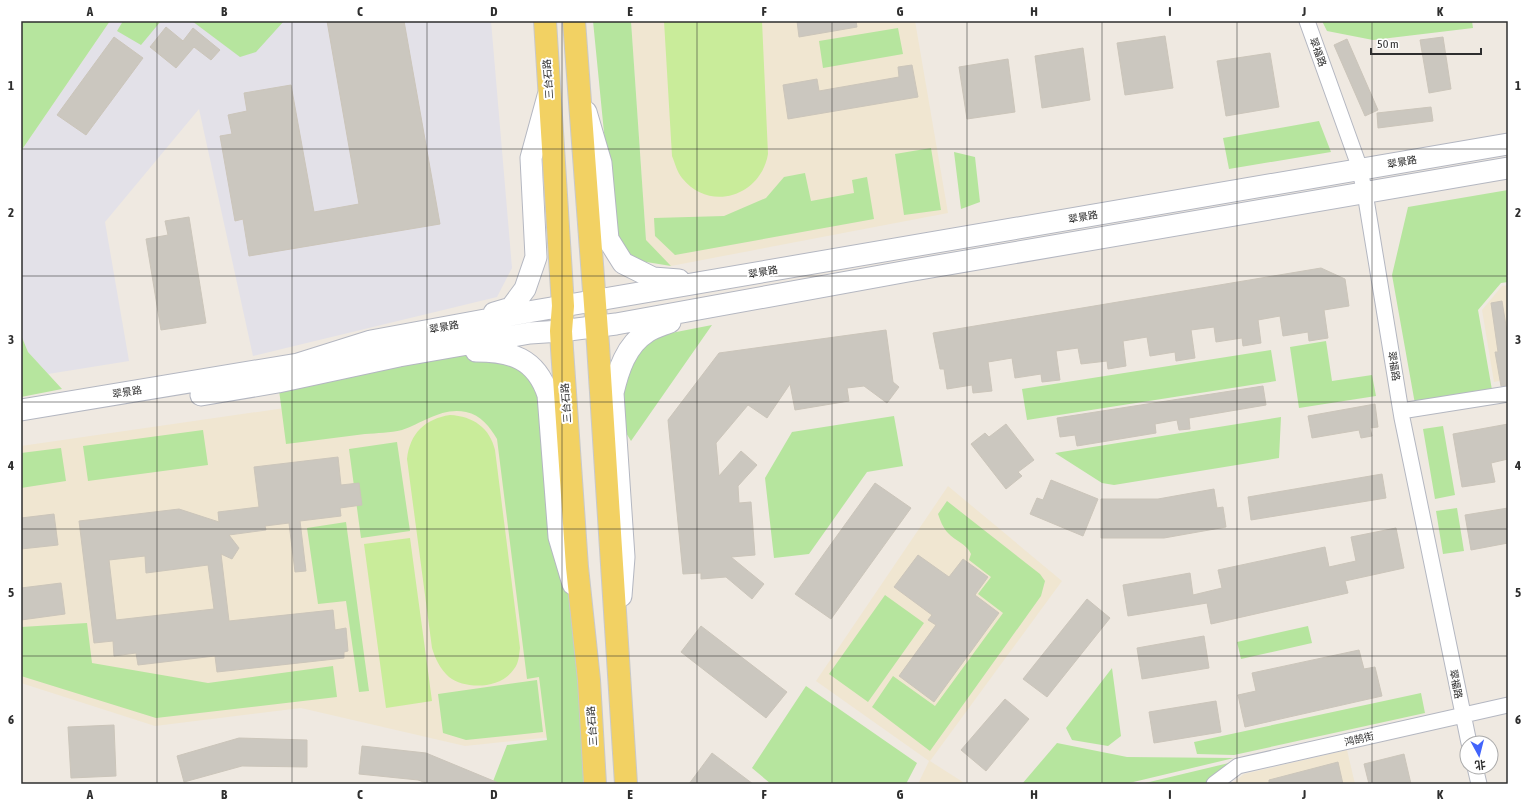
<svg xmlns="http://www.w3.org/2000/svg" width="1529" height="805" viewBox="0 0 1529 805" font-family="'Asap Condensed','Noto Sans SC',sans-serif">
<rect width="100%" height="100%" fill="#efe9e1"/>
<path fill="#e3e1e8" d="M110,21h381l21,247 -15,29 -244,59 -54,-247 -94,113 24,139 -81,13 -20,-22 -7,-17v-184z"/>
<path fill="#f0e6d1" d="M631,21h284l33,192 -277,53 -25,-25z
M1508,285v94l-14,3 -12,-72 20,-24z
M437,386l75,25 40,326 -87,9 -164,-38 -146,18 -134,-43v-237z
M948,486l114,95 -132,180 36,23h-48l11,-23 -113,-80z
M1347,750l8,34h-123l12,-10z"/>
<path fill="#b6e59e" d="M21,21h89l-89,130z
M123,21h38l-20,24 -24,-14z
M192,21h92l-28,31 -16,5z
M593,21h38l15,219 25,26 -37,-6 -20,-26z
M1322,21h150l1,7 -100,12 -46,-9z
M898,28l5,26 -80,14 -4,-27z
M1319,121l12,31 -102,17 -6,-31z
M931,148l10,62 -37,5 -9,-61z
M954,152l21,5 5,45 -19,7z
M805,173l6,28 43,-8 -2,-13 15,-3 7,42 -199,36 -20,-19 -1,-18 70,-2 42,-18 18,-21z
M1508,190v92l-7,1 -23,27 14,80 -77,14 -23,-129 16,-68z
M712,325l-81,116 -8,-13 -2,-34 16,-41 19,-17z
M21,335l7,17 34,37 -41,8z
M1326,341l6,40 40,-6 4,21 -77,12 -9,-61z
M1271,350l5,31 -249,39 -5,-31z
M471,351l64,20 46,241 13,172h-102l15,-39 40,-5 -8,-63 -12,2 -30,-240c-7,-12 -16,-24 -31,-27 -24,-5 -43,11 -64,18 -12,3 -25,3 -37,4 -26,3 -52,7 -79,10l-8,-62z
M894,416l9,50 -36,6 -58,82 -35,4 -9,-80 27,-46z
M1281,417l-2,41 -165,27 -12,-2 -47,-30z
M1443,426l12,69 -20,4 -12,-70z
M203,430l5,35 -120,16 -5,-35z
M397,442l13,89 -49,7 -12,-89z
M61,448l5,33 -45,7v-35z
M947,501l93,73 5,7 -4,15 -111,155 -58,-44 21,-31 42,30 68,-93 -25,-19 13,-17 -22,-17 2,-6c-4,-10 -16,-13 -23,-21 -5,-5 -8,-13 -10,-19z
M1457,508l7,43 -21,3 -7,-43z
M346,522l23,169 -10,1 -13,-91 -28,3 -11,-76z
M885,595l39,28 -56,79 -39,-28z
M87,623l5,40 116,20 125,-17 4,31 -181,21 -135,-42v-49z
M1308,626l4,17 -71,16 -4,-17z
M1112,668l9,68 -13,10 -36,-6 -6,-12z
M537,680l6,52 -77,8 -23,-7 -5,-39z
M806,686l111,77 -11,21h-135l-19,-16z
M1421,693l4,20 -191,42 -37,-1 -3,-12z
M1057,743l70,14 107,1 -109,26h-103z
M1233,762l-26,22h-66z"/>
<path fill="#c9ec9a" d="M664,21h98l6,133c-7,42 -58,59 -86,24 -5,-6 -7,-15 -10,-22z
M450,415c23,1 40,13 45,35l25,198c-1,7 -1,15 -6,21 -13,20 -48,21 -65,8 -9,-8 -14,-19 -17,-29l-25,-189c3,-26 18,-40 43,-44z
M410,538l22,163 -46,7 -22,-164z"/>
<path fill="#cbc7bf" stroke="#cbc5ba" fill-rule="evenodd" d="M327,21h77l36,203 -191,32 -6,-37 -8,2 -15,-85 12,-2 -4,-19 19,-4 -3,-18 47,-8 23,127 45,-8z
M797,21h59l1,6 -58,10z
M166,27l17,14 10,-13 27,22 -9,10 -17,-13 -18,21 -26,-21z
M1165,36l8,52 -48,7 -8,-52z
M114,37l29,21 -57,77 -29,-20z
M1443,37l8,52 -22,4 -9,-53z
M1347,39l31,71 -13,6 -31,-71z
M1083,48l7,52 -48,8 -7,-52z
M1270,53l9,54 -53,9 -9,-55z
M1008,59l7,53 -48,7 -8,-52z
M912,65l6,32 -130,22 -5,-34 34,-6 2,12 80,-14 -1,-10z
M1431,107l2,14 -55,7 -1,-15z
M189,217l17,106 -45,7 -15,-91 22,-4 -3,-14z
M1321,268l24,11 4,27 -25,4 4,28 -19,3 -1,-9 -25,4 -3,-20 -22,4 3,23 -18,3 -1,-8 -26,4 -2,-15 -23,3 4,28 -19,3 -1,-9 -25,4 -3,-19 -24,4 3,25 -18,3 -1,-8 -26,3 -3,-16 -22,3 4,29 -18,2 -1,-8 -26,4 -3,-20 -24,4 4,29 -19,2 -1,-8 -25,4 -3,-20h-4l-7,-36z
M1502,301l6,37v47l-7,1 -6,-34h3l-7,-49z
M886,330l7,52 6,5 -12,16 -23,-17 -17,2 2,13 -54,9 -5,-26 -23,34 -19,-13 -32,38 3,33 22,-25 16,14 -19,21 1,17 12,-1 4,53 -24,2 33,27 -12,15 -26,-22 -25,2v-6l-18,1 -15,-154 51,-67z
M1263,386l3,19 -77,13 1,11 -11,1 -2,-10 -22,4 1,9 -79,13 -2,-11 -15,2 -3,-19z
M1375,404l3,23 -8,1 2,8 -11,2 -2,-8 -47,8 -4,-22z
M1006,424l28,36 -16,12 4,4 -16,13 -35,-45 14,-11 4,4z
M1508,424v35l-17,4 4,19 -33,5 -9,-53z
M338,457l3,28 18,-2 3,22 -22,3 1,8 -41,5 6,50 -11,1 -6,-49 -24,3 1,4 -37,5 10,13 -7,11 -11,-5 8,67 104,-11 2,20 11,-2 2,23 -4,1v6l-127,14 -2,-16 -77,9 -2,-12 -22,3 -1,-15 -19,2 -15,-122 100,-12 40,13 -1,-10 41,-5 -5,-40zM145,556l1,17 62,-8 6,44 -98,11 -7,-60z
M1382,474l4,24 -135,22 -3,-23z
M1051,480l47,19 -15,37 -53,-22 7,-16 6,2z
M875,483l36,25 -80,111 -36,-25z
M1214,489l3,19 6,-1 3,20 -62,11h-63v-39h57z
M1508,508v35l-37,7 -6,-35z
M54,514l4,31 -37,4v-31z
M1396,528l8,40 -59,13 3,12 -137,31 -4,-21 -79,13 -5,-31 67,-12 3,22 29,-7 -4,-18 107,-23 4,20 27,-6 -5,-24z
M918,555l31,22 14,-18 25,18 -13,18 24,18 -65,89 -35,-26 37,-51 -8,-5 4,-5 -38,-28z
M61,583l4,31 -44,6v-32z
M1087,599l23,19 -63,79 -24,-18z
M701,626l86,66 -21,26 -85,-66z
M1204,636l5,32 -67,11 -5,-31z
M1359,650l5,19 11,-2 7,29 -137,31 -7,-32 18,-4 -4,-18z
M1005,699l24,20 -43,52 -25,-21z
M1216,701l5,31 -67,11 -5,-31z
M114,725l2,51 -45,2 -3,-51z
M239,738l68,2v27l-65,-1 -58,16 -7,-26z
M362,746l64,7 75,31h-72l-11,-4 -59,-6z
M712,753l41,31h-64z
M1404,754l7,30h-42l-5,-20z
M1338,762l5,22h-74v-4z"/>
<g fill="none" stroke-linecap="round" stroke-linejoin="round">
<defs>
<path id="street" d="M1307,21l51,142 7,30 37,225 67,325
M1401,411l107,-17
M1475,767l4,17
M1214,784l24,-18 270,-61"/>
<path id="secondary" d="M586,112l15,51 7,76 15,24 30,15 26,2
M494,313l17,-5 14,-19 11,-32 -5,-99 17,-62
M476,351c35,0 60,7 72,44l11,142 14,47
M201,395l77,-13 121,-26 131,-23 31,-2 55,-7 292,-53 600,-103
M21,410l277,-46 73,-23 157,-29 980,-168
M621,596l3,-39 -11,-164c5,-22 13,-48 34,-61 7,-5 16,-7 23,-10"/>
<path id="primary" d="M545,21l18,285 -2,25 1,18 15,218 12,113 6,104
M574,21l24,324 28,439"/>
</defs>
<use href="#street" stroke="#b4b7c1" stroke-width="17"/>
<use href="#secondary" stroke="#b4b7c1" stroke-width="23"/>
<use href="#primary" stroke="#c9c9c9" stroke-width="24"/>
<use href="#street" stroke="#fff" stroke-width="15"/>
<use href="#secondary" stroke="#fff" stroke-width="21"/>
<use href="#primary" stroke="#f2d163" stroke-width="22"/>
</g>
<path fill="none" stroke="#2e2e2e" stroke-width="1" stroke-opacity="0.55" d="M157,21v763M292,21v763M427,21v763M562,21v763M697,21v763M832,21v763M967,21v763M1102,21v763M1237,21v763M1372,21v763M21,149h1487M21,276h1487M21,402h1487M21,529h1487M21,656h1487"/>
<g text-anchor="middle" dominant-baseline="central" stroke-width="4" stroke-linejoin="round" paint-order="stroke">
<g font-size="10" fill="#2e2e2e" stroke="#fff">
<text transform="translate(1318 52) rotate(70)">翠福路</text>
<text transform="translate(548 79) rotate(-94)">三台石路</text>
<text transform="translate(1402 162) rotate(-10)">翠景路</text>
<text transform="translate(1083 217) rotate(-10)">翠景路</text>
<text transform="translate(763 272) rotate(-10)">翠景路</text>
<text transform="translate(444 327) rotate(-10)">翠景路</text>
<text transform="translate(1394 366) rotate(81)">翠福路</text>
<text transform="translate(127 392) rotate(-9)">翠景路</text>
<text transform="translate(566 403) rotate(-94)">三台石路</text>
<text transform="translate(1456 684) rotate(79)">翠福路</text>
<text transform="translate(592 726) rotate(-94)">三台石路</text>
<text transform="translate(1359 739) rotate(-13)">鸿鹄街</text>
</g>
</g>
<rect width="1529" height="805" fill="none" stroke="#ffffff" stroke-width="44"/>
<g transform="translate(1479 755) rotate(173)"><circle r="19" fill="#ffffff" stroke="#ababab"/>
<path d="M0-3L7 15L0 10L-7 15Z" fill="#4264fb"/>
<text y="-6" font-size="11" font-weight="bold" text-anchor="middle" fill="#2e2e2e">北</text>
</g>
<path d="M1371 48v6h110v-6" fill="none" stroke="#2e2e2e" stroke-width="2"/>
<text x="1377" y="48" font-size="12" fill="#2e2e2e" stroke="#ffffff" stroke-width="3" paint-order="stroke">50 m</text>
<rect x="22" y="22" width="1485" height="761" fill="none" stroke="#2e2e2e" stroke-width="1.5"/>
<g font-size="13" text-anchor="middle" font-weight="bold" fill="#2e2e2e">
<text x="90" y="16">A</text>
<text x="224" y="16">B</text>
<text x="360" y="16">C</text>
<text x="494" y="16">D</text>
<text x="630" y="16">E</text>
<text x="764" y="16">F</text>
<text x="900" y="16">G</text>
<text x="1034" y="16">H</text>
<text x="1170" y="16">I</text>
<text x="1304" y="16">J</text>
<text x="1440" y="16">K</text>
<text x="11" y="90">1</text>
<text x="1518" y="90">1</text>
<text x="11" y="217">2</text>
<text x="1518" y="217">2</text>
<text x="11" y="344">3</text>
<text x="1518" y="344">3</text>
<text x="11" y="470">4</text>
<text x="1518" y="470">4</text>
<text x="11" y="597">5</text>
<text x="1518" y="597">5</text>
<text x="11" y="724">6</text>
<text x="1518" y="724">6</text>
<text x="90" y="799">A</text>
<text x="224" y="799">B</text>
<text x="360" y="799">C</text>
<text x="494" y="799">D</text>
<text x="630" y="799">E</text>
<text x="764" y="799">F</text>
<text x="900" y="799">G</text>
<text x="1034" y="799">H</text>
<text x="1170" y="799">I</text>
<text x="1304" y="799">J</text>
<text x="1440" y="799">K</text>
</g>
</svg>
